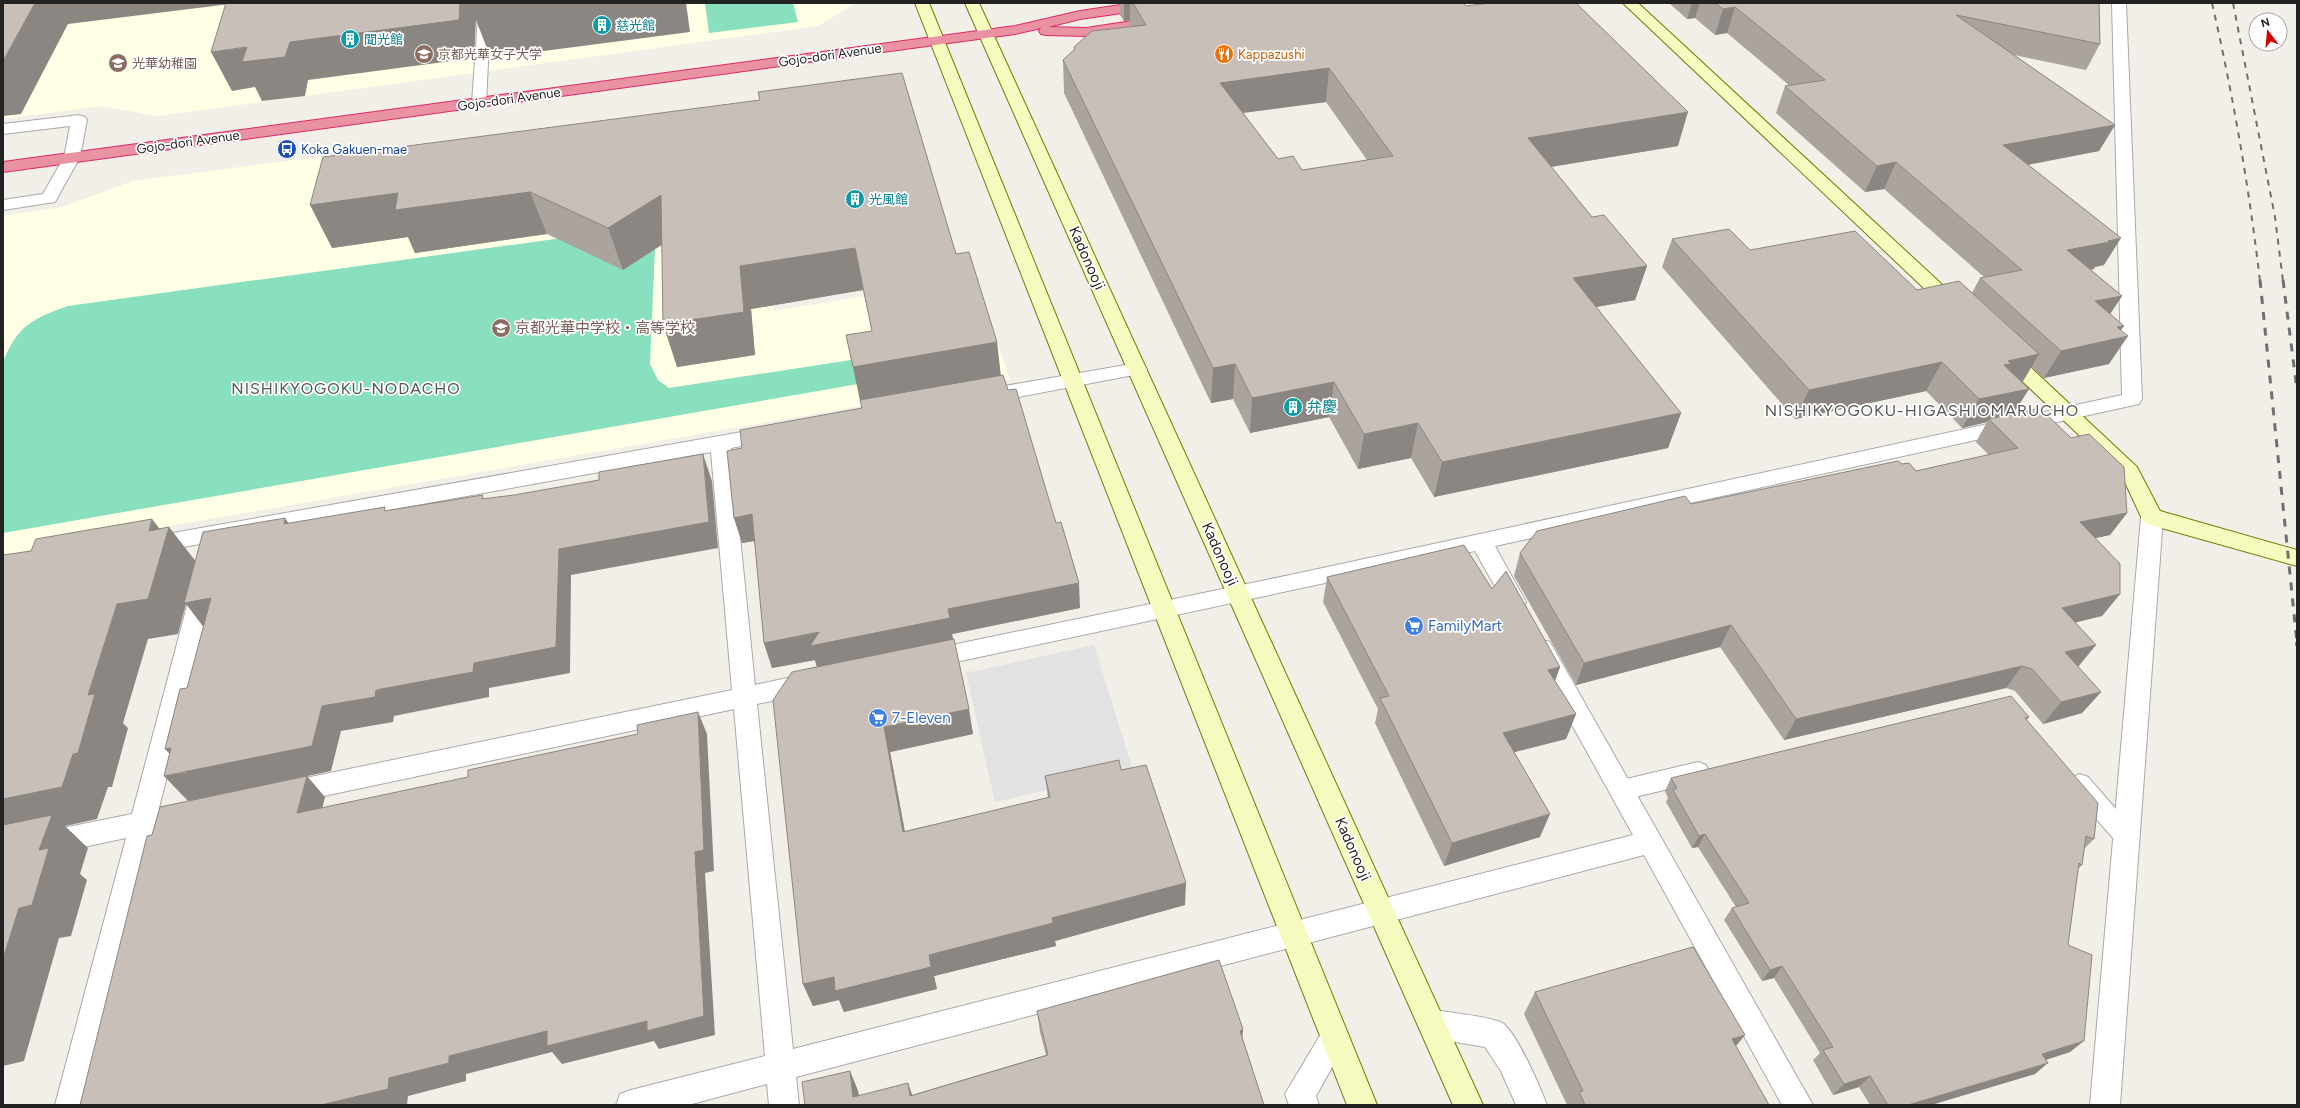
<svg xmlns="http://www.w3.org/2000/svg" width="2300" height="1108" viewBox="0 0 2300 1108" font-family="Figtree,'Noto Sans JP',sans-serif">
<rect width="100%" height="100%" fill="#f2efe9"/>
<path fill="#ffffe5" d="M13,3h843l-38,23 -660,90 -56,-10 -99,13v-99z
M746,101l28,210 201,-33 35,102 -1007,175v-339l59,-9 71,-26z"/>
<path fill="#88e0be" d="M705,3h88l5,19 -89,11z
M656,225l-6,139 8,16 11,8 188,-29 7,24 -861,150v-171c15,-37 29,-43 65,-56z"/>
<path fill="#e2e2e2" d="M1094,645l39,125 -138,32 -29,-129z"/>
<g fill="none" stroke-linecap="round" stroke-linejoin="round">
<defs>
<path id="lane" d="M479,3h12l-5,100 -7,4 -7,-4z
M1698,762l8,3 3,7 -3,7 -8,3 -76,18 -8,-3 -4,-7 4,-7 8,-3z
M2080,774l8,3 47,54 4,7 -4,7 -8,3 -8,-3 -47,-54 -4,-7 4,-7z"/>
<path id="street" d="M2112,3h14l16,396 -3,5 -644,142 31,56 -3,6 -8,3 -8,-3 -32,-57 -547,117 -8,-2 -4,-7 4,-7 8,-2 362,-75 832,-180z
M79,115l6,2 2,3 -7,37 -25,45 -52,8v-10l40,-6 21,-37 6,-31 -67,8v-10z
M1137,363l7,2 3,4 -3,4 -157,30 -7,-2 -3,-5 3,-5 7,-2z
M770,427l7,2 3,5 -3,5 -46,9 24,237 55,-12 8,3 4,7 -4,7 -8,3 -53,11 36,345 840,-214 -103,-186 4,-7 8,-2 8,2 263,463h-31l-138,-250 -848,222 3,28h-30l-2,-21 -79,21h-72l4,-11 11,-4 134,-34 -31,-347 -448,95 -9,-3 -4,-8 4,-8 9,-3 446,-92 -21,-238 -561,101 -8,-2 -3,-6 3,-6 8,-2z
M2152,509l8,2 3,6 -43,588h-30l51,-588 3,-6z
M203,578l8,3 3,6 -55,221 27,-5 9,3 4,8 -4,8 -42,10 -68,273h-30l71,-267 -123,26v-24l129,-26 60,-227 3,-6z
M1432,1010c14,2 63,7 72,14 15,14 35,61 43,81h-31l-15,-34 -16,-24 -53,-9 -10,-4 -4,-10 4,-10z
M1335,1023l10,4 4,10 -33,59 3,9h-30l-4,-11 40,-67z"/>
<path id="secondary" d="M915,3h14l448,1102h-30z
M965,3h14l504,1102h-30z
M1623,3h15l324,300 2,4 -2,4 -7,2 -7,-2z
M2005,348l7,2 125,117 23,44 137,39v16l-153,-43 -22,-47 -124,-118 -3,-4 3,-4z"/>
<path id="highway" d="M1134,3h37l-7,4 -84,12 -32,8 38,1 73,-11 7,4 -7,4 -73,11 -40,-1 -5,-1 -2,-3 2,-3 -26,6 -1012,138v-10l1012,-136 65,-15z"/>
</defs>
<use href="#lane" stroke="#a9a9a9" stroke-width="2"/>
<use href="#street" stroke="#a9a9a9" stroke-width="2"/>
<use href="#secondary" stroke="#707d05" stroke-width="2"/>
<use href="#highway" stroke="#dc2a67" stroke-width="2"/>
<use href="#lane" fill="#fff" fill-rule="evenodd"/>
<use href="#street" fill="#fff" fill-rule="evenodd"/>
<use href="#secondary" fill="#f7fabf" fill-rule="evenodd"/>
<use href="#highway" fill="#e892a2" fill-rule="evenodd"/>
<path stroke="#707070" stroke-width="2" stroke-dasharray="6 6" stroke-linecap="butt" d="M2212,3c21,92 37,184 48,278
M2233,3l42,214 8,64"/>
<path stroke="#707070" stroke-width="3" stroke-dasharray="8 8" stroke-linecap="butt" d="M2260,280l37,363
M2283,280l14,110"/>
<path stroke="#707070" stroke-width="3.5" stroke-dasharray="10 10" stroke-linecap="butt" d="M2297,642v4"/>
</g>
<path fill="#aba49e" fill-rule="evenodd" d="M1113,3h350l3,3 212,140 -127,21 41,50 55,49 -12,34 -39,7 85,106 -13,35 -234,49 -23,-39 -53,11 -29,-52 -79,16 -17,-34 -22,4 -147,-310 -1,-33 11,-10v-3l56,-21v-6l-6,1 -4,-6v-11h-6zM1326,102l41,58 -65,10 -24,-11 -35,-46z
M1669,3h430l1,41 -14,26 -72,-15 101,70 -16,26 -71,14 76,100 -9,2 -1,2 -4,1 32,26 -12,18 11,16 -12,34 -65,14 -13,-11 -9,15 7,7 -16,25 114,99 -17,22 -15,3 25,56 -18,22 -26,6 2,45 23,25 -19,21 -39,11 -28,-33 -9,-3 -222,52 -64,-93 -144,38 -62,-109 6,-23 171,-49 211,-40 14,7 73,-16 -13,-13 11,-20 -25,6 -36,-37 -131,28 -133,-152 10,-28 78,11 167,40 55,3 8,-15 4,-1 -100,-88 -19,3 -89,-79 9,-27h5l-63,-53 -12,2 -20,-17 -8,1z
M323,157l633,97 41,88 3,33 8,15 72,218 -128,26 21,100 -83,18 15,79 143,-33 -3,-22 76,-6 64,135 -130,36 1,5 -122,30 3,13 -93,23 -5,-12 -26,6 -10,-22 14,-317 -2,-7 -43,8 -8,-25 -9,-102 -13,2 -8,-25 8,-70 120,-40 -16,-73 26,-4 -9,-41 -112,19 4,46 -78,12 -15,-122 -39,25 -76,-36 -132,19 -7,-16 -76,11z
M1327,577l165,12 68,78 -5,14 21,33 -10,25 -52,13 26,85 -96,29 -69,-143 3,-14 -55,-107z
M2029,717l-2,3 67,119 -10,10 -2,16 -4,4 -10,76 2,107 -24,8 -11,14 -104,31h-61l-11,-18 -26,8 -20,-35 7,-7 -46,-75 -12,3 -38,-61 8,-12 4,-1 -38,-60 -6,1 -26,-46 2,-4 -3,-7 6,-13z
M1535,992l201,55 33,58h-202l-43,-91z
M1037,1011l206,18 -1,10 22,66h-459l45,-34 8,20 1,4h53l134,-40 -6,-23z"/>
<path fill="#8b8681" d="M35,3h203l-170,21 -47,90 -18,2v-55z
M460,3h226l4,29 -177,23 -1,-2 -22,3 -14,-36 -2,38 -166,22 -3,16 -43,5 -7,-14 -23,4 -21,-39 79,-10z
M1114,3h6v1h-6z
M1124,3h6v17l-6,1z
M1692,3h8l-5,15 -8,1z
M1735,7l-8,26 -12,2 8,-26z
M1329,68l-3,34 -107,14 1,-33z
M1688,112l-10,34 -158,26 8,-34z
M2115,125l-16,26 -110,21 14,-27z
M1896,162l-12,27 -19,3 12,-26z
M530,192l17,42 -132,19 -7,-16 -76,11 -22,-43 88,-12z
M661,195l12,42 -50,33 -15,-42z
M2121,238l-17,27 -9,2 -1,2 -43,9 16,-28z
M855,248l8,42 -112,19 4,46 -78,12 -14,-43 77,-58z
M1647,266l-12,34 -72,13 10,-35z
M2122,296l-18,27 -9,-22z
M2124,326l-9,13 13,-3 -19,28 -65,14 17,-27 56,-24z
M997,342l5,43 -140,25 -9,-43z
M2039,354l-17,29 -18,-18 4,-4z
M1942,362l-16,29 -131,28 14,-29z
M1235,364l-2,35 -22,4 2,-35z
M1334,382l-5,35 -79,16 2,-35z
M2029,389l-18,28 -22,2 -2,3 -25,6 17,-29z
M1681,413l-13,35 -234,49 8,-35z
M1418,423l-7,35 -53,11 6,-35z
M703,454l9,27 6,67 -147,27 -1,98 -81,15v9l-95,19 -1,6 -52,9 -10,40 -143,30 -24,-25 23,-4 -22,-23 157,-43 152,-43 85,-114z
M2127,513l-17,22 -46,10 16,-23z
M752,514l8,26 -18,3 -8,-25z
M285,518l18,26 -19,-20z
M152,519l14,18 3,-10 28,36 14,35 -6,31 -19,-25 -8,30 -30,5 -25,84 5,5 -16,59h-4l-11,32 -32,7 23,22 -8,26 7,6 -16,56 -12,2 -35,123 -21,5v-267l70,-45 15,-59 29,-91 32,-73z
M1079,583l1,25 -128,26 2,9 -136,28 -3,-11 -43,8 -8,-25 184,-34z
M2120,594l-18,22 -57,14 17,-22z
M1731,625l-11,22 -144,38 8,-22z
M2096,645l-18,22 -31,7 18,-22z
M2022,666l-16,22 -222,52 12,-21z
M1560,667l-9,24 -3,-21z
M2101,692l-19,21 -39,11 18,-22z
M969,709l4,25 -83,18 19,103 -6,-23 -19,-105z
M698,712l9,22 7,137 -9,2 10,162 -56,14 -5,-8 -92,23 -10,-12 -86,22v7l-58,15 -1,9h-86l68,-27 60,-22 246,-204z
M1576,714l-10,25 -71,18 8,-24z
M307,776l18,21 -9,37 -19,-21z
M1550,814l-10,23 -96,29 8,-23z
M1705,834l-7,13 -6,1 7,-12z
M1186,883l-1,22 -130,36 1,5 -122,30 3,13 -93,23 -5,-12 -26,6 -10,-22 126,-29 123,-37z
M1782,966l-8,12 -12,3 8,-11z
M1243,1029l-2,21 -1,-19z
M1745,1035l-17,21 4,-17z
M2084,1041l-14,11 -41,13 13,-11z
M2048,1063l-13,11 -104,31h-23z
M850,1071l8,20 2,14 -7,-8z
M1870,1076l-11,11 -26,8 11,-11z
M908,1083l7,20 -5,-7z"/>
<path fill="#c7bfb8" stroke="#8b8681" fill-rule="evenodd" d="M3,3h32l-32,58z
M226,3h234l-1,17 -169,22 -5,15 -43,5 5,-15 -36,5z
M1133,3h330l3,3 23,-3h87l112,109 -160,26 64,79 12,-2 43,51 -74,12 108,135 -239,49 -24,-39 -54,11 -30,-52 -82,16 -17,-34 -22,4 -150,-308 12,-11 -1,-2 18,-16 54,-6zM1329,68l64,88 -91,14 -9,-14 -15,3 -58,-76z
M1715,3h384l1,41 -144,-29 159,110 -112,20 118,93 -13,3 2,1 -43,8 55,46 -27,5 29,25 -7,1 11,9 -67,15 -81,-73 42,-8 -126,-108 -19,4 -92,-80 40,-6 -90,-73 -12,2z
M902,73l54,181 13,-2 28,90 -144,25 -7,-32 26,-4 -17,-83 -115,18 4,46 -81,12 -2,-129 -53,33 -78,-36 -135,18 3,-17 -88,12 13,-48 437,-57 -2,-8z
M1729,229l21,21 105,-19 62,59 42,-9 80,73 -31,7 3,3 -7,1 25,24 -50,10 -37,-37 -133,28 -137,-151z
M1003,375l5,15 8,-1 40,134 5,-1 18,61 -131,26 2,9 -140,28 9,-14 -55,11 -12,-129 -18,4 -7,-67 15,-3 -2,-18 122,-22 -2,-8z
M2040,408l31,30 18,-4 35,33 3,46 -47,9 40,42v30l-58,14 34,37 -31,7 36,40 -40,10 -29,-33 -10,-3 -226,53 -65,-94 -147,38 -64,-110 17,-22 148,-35 6,8 207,-43 4,3 7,-1 7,8 102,-23 -29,-29z
M703,454l6,68 -150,27 -3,98 -82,16 -1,9 -97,18 -1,7 -53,9 -10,40 -148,30 7,-28 -6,1 15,-60 7,-1 24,-90 -27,5 19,-71 82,-14 -1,6 101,-17 -1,4 99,-16 -1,4 32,-4 85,-15v-8z
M152,519l-3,12 20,-4 -21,72 -31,5 -29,91 7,-1 -17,59 -5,1 -11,33 -59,12v-244l28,-4 5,-12z
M1464,545l28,44 14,-18 54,96 -12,3 28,44 -73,19 47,81 -98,29 -72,-145 9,-2 -62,-119z
M954,639l15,70 -85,18 19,105 147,-35 -5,-21 74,-16 2,10 25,-5 40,118 -134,35 1,5 -124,32 2,12 -96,24 -1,-14 -31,7 -30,-284 19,-28z
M2011,696l18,21 -4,1 73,85 -4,36 -8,-3 -4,29 -3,-2 -11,82 24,10 -8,86 -42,13 6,9 -140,42h-20l-18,-29 -26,8 -21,-34 10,-3 -51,-81 -12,4 -38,-62 17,-5 -44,-69 -6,2 -26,-46 4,-2 -6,-10z
M698,712l6,138 -9,2 9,164 -57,15v-10l-100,25v-15l-98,25v7l-60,15 -1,11 -67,16h-241l67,-269 5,-1 8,-28 147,-31 -10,37 171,-36v-7l170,-36 -1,-9z
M52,815l-13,35 10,-2 -17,57 -13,3 -16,51v-134z
M1693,947l52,88 -13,4 37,66h-184l-6,-13 4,-1 -48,-99z
M1219,960l24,69 -3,2 24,74h-459l-3,-23 48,-11 3,26 55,-14 2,13 138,-41 -11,-44z"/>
<defs>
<symbol id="building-disc" viewBox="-11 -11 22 22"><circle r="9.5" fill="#0f9aa8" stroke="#fff"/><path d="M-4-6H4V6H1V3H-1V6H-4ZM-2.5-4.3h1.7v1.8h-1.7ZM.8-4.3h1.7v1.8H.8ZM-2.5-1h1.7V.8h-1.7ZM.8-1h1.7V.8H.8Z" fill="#fff"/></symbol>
<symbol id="university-disc" viewBox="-11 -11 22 22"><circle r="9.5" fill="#8d6e63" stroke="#fff"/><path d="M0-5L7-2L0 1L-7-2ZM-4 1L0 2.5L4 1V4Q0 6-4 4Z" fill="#fff"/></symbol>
<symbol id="restaurant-disc" viewBox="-11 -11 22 22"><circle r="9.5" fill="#e8710a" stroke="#fff"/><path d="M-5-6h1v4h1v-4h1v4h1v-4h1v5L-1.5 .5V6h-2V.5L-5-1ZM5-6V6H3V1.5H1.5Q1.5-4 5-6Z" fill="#fff"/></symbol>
<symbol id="school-disc" viewBox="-11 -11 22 22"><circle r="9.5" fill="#8d6e63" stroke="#fff"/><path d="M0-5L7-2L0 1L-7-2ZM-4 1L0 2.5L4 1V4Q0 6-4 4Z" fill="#fff"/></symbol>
<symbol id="bus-disc" viewBox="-11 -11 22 22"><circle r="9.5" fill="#1a4fb4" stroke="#fff"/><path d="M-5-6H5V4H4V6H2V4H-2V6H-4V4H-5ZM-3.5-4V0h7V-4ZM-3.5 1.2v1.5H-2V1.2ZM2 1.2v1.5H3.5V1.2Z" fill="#fff"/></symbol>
<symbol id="supermarket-disc" viewBox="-11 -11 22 22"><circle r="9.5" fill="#3f7fe0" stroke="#fff"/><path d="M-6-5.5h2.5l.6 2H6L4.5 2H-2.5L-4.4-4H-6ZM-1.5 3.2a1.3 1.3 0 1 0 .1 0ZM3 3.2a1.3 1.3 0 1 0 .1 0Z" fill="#fff"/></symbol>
</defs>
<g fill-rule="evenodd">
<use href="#building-disc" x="591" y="14" width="22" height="22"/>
<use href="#building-disc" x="339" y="28" width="22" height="22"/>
<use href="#university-disc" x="413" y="43" width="22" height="22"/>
<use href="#restaurant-disc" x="1213" y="43" width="22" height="22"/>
<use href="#school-disc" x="107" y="52" width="22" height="22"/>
<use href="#bus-disc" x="276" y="138" width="22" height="22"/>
<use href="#building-disc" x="844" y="188" width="22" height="22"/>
<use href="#school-disc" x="490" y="317" width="22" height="22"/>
<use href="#building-disc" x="1282" y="396" width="22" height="22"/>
<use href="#supermarket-disc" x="1403" y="615" width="22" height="22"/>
<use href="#supermarket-disc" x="867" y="707" width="22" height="22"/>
</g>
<g text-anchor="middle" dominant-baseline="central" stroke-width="3.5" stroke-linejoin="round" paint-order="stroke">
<g font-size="13" fill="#0d838f" stroke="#fff" text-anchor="start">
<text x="616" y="25">慈光館</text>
<text x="364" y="39">聞光館</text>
<text x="869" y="199">光風館</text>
</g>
<g font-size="13" fill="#785e54" stroke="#fff" text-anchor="start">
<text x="438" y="54">京都光華女子大学</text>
<text x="132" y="63">光華幼稚園</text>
</g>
<g font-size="13" fill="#c56008" stroke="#fff" text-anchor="start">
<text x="1238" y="54">Kappazushi</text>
</g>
<g font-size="13" fill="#222" stroke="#fff">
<text transform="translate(830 55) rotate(-8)">Gojo-dori Avenue</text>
<text transform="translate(509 99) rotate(-8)">Gojo-dori Avenue</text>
<text transform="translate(188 142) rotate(-8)">Gojo-dori Avenue</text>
</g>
<g font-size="13" fill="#164399" stroke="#fff" text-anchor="start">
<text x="301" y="149">Koka Gakuen-mae</text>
</g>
<g font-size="15" fill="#222" stroke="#fff">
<text transform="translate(1087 258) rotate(66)">Kadonooji</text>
<text transform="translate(1220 554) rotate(66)">Kadonooji</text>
<text transform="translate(1353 849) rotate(66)">Kadonooji</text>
</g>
<g font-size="15" fill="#785e54" stroke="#fff" text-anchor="start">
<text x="515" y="328">京都光華中学校・高等学校</text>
</g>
<g font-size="15" fill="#0d838f" stroke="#fff" text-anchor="start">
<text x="1307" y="407">弁慶</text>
</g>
<g font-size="15" fill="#366cbe" stroke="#fff" text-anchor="start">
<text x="1428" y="626">FamilyMart</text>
<text x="892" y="718">7-Eleven</text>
</g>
<g font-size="16" letter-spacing="1" fill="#555" stroke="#fff">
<text x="346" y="388">NISHIKYOGOKU-NODACHO</text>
<text x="1922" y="410">NISHIKYOGOKU-HIGASHIOMARUCHO</text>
</g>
</g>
<rect width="2300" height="1108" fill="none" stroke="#222222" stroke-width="8"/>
<g transform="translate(2268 32) rotate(344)"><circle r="19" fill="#ffffff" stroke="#a7a7a7"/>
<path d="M0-3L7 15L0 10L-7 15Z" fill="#d40000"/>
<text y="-6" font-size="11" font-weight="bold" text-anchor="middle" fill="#222222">N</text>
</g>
</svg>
